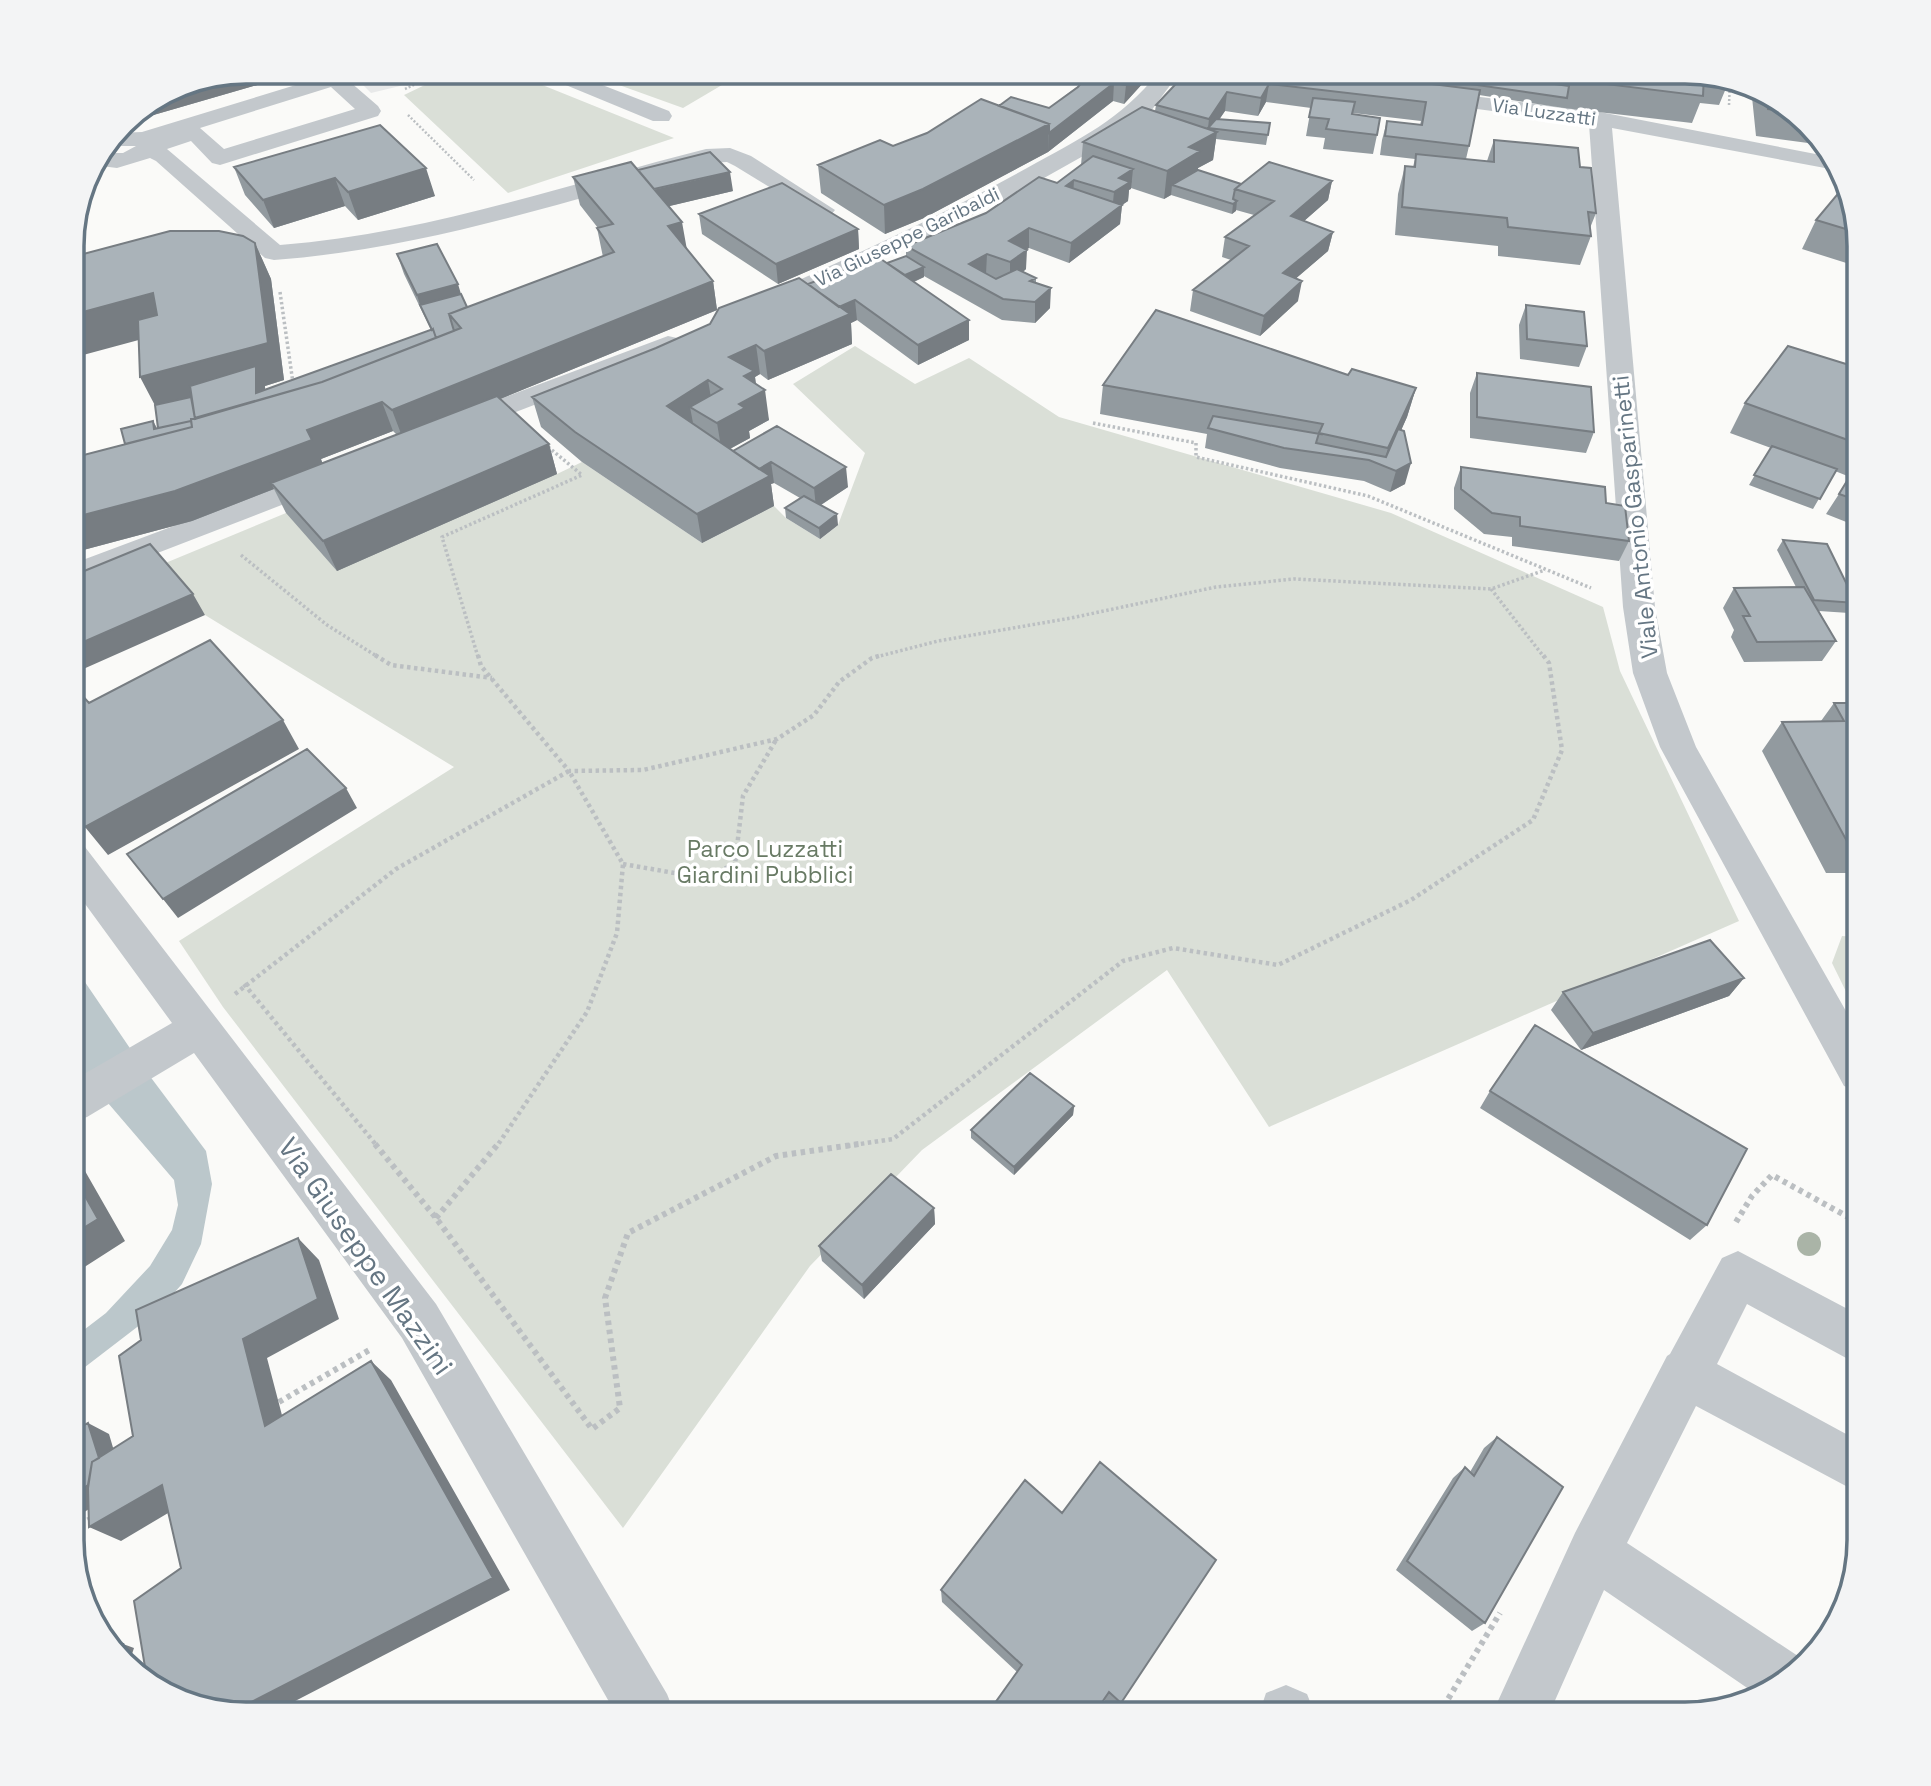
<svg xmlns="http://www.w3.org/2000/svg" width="1931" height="1786" viewBox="0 0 1931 1786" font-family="'Space Grotesk',sans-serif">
<rect width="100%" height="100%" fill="#fafaf8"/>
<path fill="#e8e9e9" d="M350,72h80l-30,14 -29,7z"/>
<path fill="#dadfd7" d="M452,72h58l164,66 -166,55 -104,-98z
M583,72h161l-61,36z
M855,346l60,38 54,-26 90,59 332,96 212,94 17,64 119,250 -470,206 -102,-157 -245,180 -112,116 -187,262 -400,-521 -44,-66 275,-174 -249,-152 -42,-51 123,-51 271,-39 25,-12 120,81 72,-37 12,12 34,21 18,-14 27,-72 -72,-69z
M1842,936l17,1v81l-27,-55z"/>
<path fill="#bbc7cb" d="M72,963l68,100 66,88 6,33 -11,60 -19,40 -24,27 -86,66v-38l34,-26 44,-47 22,-36 6,-25 -4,-25 -78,-91 -24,-35z"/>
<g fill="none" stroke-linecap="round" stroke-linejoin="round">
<path stroke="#bbbfc2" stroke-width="2.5" stroke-dasharray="2 2" stroke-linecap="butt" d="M405,89l37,-17
M1729,105l1,-24
M408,115l66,65"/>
<path stroke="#bbbfc2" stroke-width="3.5" stroke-dasharray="2.5 2.5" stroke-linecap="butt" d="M280,292l13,91
M1093,423l103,20v14l172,39 223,92
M241,555l86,70 51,32
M1491,589l53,68
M478,657l-36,-120 140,-62 -35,-29
M876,657l62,-16 133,-23 145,-31 78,-8 197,10 54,-19"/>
<path stroke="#bbbfc2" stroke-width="4.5" stroke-dasharray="3.5 3.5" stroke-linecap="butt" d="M375,655l16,10 101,13
M478,655l3,11 88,105 74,-1 134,-31 37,-24 25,-33 33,-24 10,-3
M623,864l80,14 32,-14 8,-68 33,-56
M244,984l133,162
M235,994l161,-125 173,-98 54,93 -6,69 -30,79 -90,134
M847,1146l46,-7 230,-178 50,-13 105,17 133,-65 122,-80 29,-70 -13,-87 -6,-8"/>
<path stroke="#bbbfc2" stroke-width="6" stroke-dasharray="4.5 4.5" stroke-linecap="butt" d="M375,1144l61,74 156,211 28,-21 -15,-110 23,-65 148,-77 83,-12
M436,1218l62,-74
M1736,1222l16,-26 20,-21 87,48
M279,1402l92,-53
M72,1529l22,-12
M1439,1714l61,-101"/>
<path fill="#c3c8cc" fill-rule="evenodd" d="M541,72h28l100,39 3,5 -3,5h-16l-109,-45z
M1159,72h21l-29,39 -34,26 -105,59 -221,106h-18l-4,-5 4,-5c86,-39 172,-78 254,-124 54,-30 92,-47 132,-96z
M335,73l7,2 36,31 3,5 -3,5 -158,49 -8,-2 -21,-22 -24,8 113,96c147,-11 283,-60 426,-96l24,-1 21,8 84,54 -4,5h-16l-80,-49 -8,-4 -20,1c-144,39 -284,86 -433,97l-9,-2 -109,-97 -6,-3 -33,10 -24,-3 9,-12h21l13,-7h-29l10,-13 25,-1zM331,87l24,22 -131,40 -24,-21z
M1425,90l175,22 231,45 10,14 -229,-43 43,479 12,66 29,74 163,287v58l-15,-6 -184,-339 -27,-74 -10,-66 -34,-483 -172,-23 -3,-5z
M668,336l9,2 4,6 -4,6 -208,80 -10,3 -10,-3 -4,-6 4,-6z
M326,469l10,3 5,6 -5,6 -264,102v-22z
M72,842l13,5 351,457 231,390 8,20h-59l-214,-376 -208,-285 -107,64 -15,5v-41l100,-58 -100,-137z
M1738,1251l121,64v50l-112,-61 -30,60 142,77v52l-163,-87 -69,137 177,117 2,5 -47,31 -155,-106 -55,124h-57l83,-181 92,-177 3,-2 52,-96z
M1286,1685l21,9 8,20h-56l7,-21z"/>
</g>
<circle fill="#aab4a7" cx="1809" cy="1244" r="12"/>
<path fill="#929a9f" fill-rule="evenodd" d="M246,72h56l-152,44 -9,-7 39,-24z
M919,72h32l-5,5z
M1079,72h74l-29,32 -11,-3 -65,51 -124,66 -39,16 -64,-41 -3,-28 75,-19 106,-40 50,2 29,-22z
M1187,72h509l33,9 -10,24 -19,-2 -8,20 -128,-15 -85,-13 -10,51 -3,13 21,2 7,-21 86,27 16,46 -6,15 1,8 -11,29 -82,-9v-10l-103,-11 3,-41 7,-28 8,1 2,-8 -35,-4 2,-15 5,-19 33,4 1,-4 -68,-8 -1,1 25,21 -4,19 -50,-5 2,-11 -19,-2 5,-28 -45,-6 -8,14 -33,-5 -6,8 51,4 -4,22 -50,-6 -3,21 -15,8v2l43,14 91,-3 -4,19 -24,21 29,11 -5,19 -32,27 2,23 -38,35 -70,-25 3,-21 38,-30 -9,-3 3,-20 29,-22 -18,-5 -4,4 -61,-19 -7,4 -33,-11 -2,2 -1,11 -6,4 -2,19 -51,39 -40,-15 -3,1v20l-3,3 13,6v5l14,25 -15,15 -33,-3 -78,-44v1l-10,5 55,38v20l-51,25 -61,-45 -6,3 1,21 -84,36 -8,-6 -5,3 1,7 13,36 -20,11 1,7 -20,11 3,2 44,-25 71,61 -27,18 17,20 -18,14 -34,-21 -1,-10 15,-10 -26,-15 -3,1 3,22 -72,37 -120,-81 -41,-35 -9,-30 124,-49 54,-24 98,-40 79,-21 19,-7v-10l151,-63 24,-18 2,-23 72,-31 1,-6z
M1756,88l6,2 47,33 14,22 -67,-9 -4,-39z
M380,125l55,71 -77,24 -13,-14 -71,22 -29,-33 -11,-28z
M638,170l95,21 -64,15 18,43 26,32 4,29 -217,89 49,45 8,30 -220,97 -51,-58 -12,-24 -82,32 -120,32v-95l53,-14 28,-23 4,7h1l-3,-23 100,-162 16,36 13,101 -19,6v4l166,-60 -27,-56 -7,-20 64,40 6,13 136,-50 -6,-29h1l-18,-23 -7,-28zM393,431l4,4 -75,29 -1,-5z
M1849,192l10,43v32l-57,-18 14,-29z
M699,214l159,15 1,20 -81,35 -76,-50z
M1526,305l61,41 -8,21 -59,-8 -1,-34z
M1859,368v165h-4l4,-6 -33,-13 24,-37 -15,-6 -22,38 -64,-24 22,-37 -41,-15 15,-30z
M1477,373l117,59 -8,21 -116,-15v-45z
M1348,375l68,13 -9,29 -6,13 4,54 -15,8 -26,-11 -84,-13 -75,-20 2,-14 -107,-20 3,-29z
M1461,467l145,36 23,38 -10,20 -107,-15v-9l-28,-3 -30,-25v-21z
M1783,540l73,63 -7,10 -30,-2 17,30 -14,20 -78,1 -13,-25 3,-7 -11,-22 11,-20 62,-1 -19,-37z
M1834,703h25v183l-6,1 -7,-14h-20l-64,-122 20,-29 39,-1z
M1744,978l-15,18 -148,54 -30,-40 12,-18z
M1490,1091l217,134 -17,15 -210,-132z
M1074,1106l-1,9 -59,60 -43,-37v-8z
M934,1208l1,16 -71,75 -42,-38 -3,-15z
M1497,1437l-12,186 -13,8 -76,-61 57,-92 12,-11 5,5 14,-24z
M1062,1513l59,190 -6,9 -11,-12 -10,14h-98l-2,-2 1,-9 22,-31 -75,-70 -1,-12z"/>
<path fill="#777d82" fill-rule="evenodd" d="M246,72h56l-152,44 -5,-10 35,-21z
M1138,72h15l-29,32 2,-19z
M1114,83l-1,18 -65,51 1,-19z
M1269,84l-3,18 -8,14 3,-18z
M1227,92l-2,19 -12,18 -5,-1 1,-9z
M1049,124l-1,28 -124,66 -39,16 -1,-29z
M1217,132l-4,28 -15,8 -1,11 -25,6 -1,10 -7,4 3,-28 22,-24z
M426,168l9,28 -77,24 -10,-28z
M1133,169l-2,20 -2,1 -1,11 -6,4 -2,19 -51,39 2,-20 41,-31 2,-20 5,-14z
M730,172l3,19 -80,19 -4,-19z
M335,178l10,28 -71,22 -11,-28z
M1074,180l-1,19 -7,-13z
M1332,181l-4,19 -41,36 4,-20z
M1237,201l-1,10 -4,3 1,-10z
M682,222l5,28 -19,-24z
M1029,228v20l-20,13v-20z
M858,229l1,20 -81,35 -2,-20z
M1333,232l-5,19 -49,42 4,-20z
M255,243l16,36 13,101 -19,6 1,23 60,-18 113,-44 -6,-18 3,10 19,-6 3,10 -18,7 6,18 -111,43 -128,38v8l-67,20 -12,-21 35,-10 -9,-17 -1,-8 9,18 34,-8v-2l4,-1 -4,-23 -36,10 -20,-38 128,-34zM256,388v5l8,16 -61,18 -4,-23z
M1027,250l-1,19 -16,13v-20z
M987,254l-1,20 -17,-10z
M924,267v10l-27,12 -1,-10z
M713,281l4,29 -314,129 -11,-29z
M1302,281l-4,20 -38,35 4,-20z
M458,284l6,20 -44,1 -3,-10z
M1051,288l-1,20 -15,15v-21z
M153,293l19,38 -100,27v-43z
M855,300l2,20 -6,3 1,21 -84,36 -4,-29 68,-41z
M969,320v20l-51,25v-20z
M756,345l4,29 -5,3 2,18 8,-5 4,30 -20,11 1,7 -28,15 -5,-30 12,-66z
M708,380l5,30 -23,-3 3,16 -26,-17z
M1416,388l-9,29 -22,50 -2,-1 5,-18z
M382,402l11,29 -72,28 4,11 -54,13 3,6 -82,32 -120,32v-35z
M72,420l9,15 -9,8z
M549,444l8,30 -220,97 -14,-30z
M771,462l3,21 -3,1 3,22 -72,37 -5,-29 56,-41z
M1411,463l-6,21 -15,8 6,-21z
M846,467l2,20 -32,21 -2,-20z
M837,514l1,11 -18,14 -1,-11z
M193,594l12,21 -133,59v-27z
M283,720l16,29 -191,106 -23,-28z
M346,788l11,20 -179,110 -15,-19z
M1744,978l-15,18 -148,54 12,-17z
M1074,1106l-1,9 -59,60v-8z
M72,1160l13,11 40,70 -53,34z
M934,1208l1,16 -71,75 -2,-14z
M298,1238l21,22 20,59 -72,39 22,84 -24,-16 -22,-87z
M371,1361l20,19 119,210 -240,124h-24l-14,-2z
M88,1423l21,11 13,44 -2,11 -48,31v-24z
M162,1485l28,15 -69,41 -32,-14z
M123,1644l11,4 -6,18 -6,-3 -4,-6z"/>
<path fill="#aab3b9" stroke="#777d82" stroke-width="2" d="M1090,72h48l-12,13 -12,-2 -65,50v-9l-50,-18 12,-9 38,11 29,-21z
M1187,72h149l144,18 -11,56 -84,-10 2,-15 35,4 4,-23 -157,-18 -8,14 -34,-6 -18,27 -53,-14z
M1387,72h81l101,14 -2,12z
M1574,72h122l10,3 -2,-1 -1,22 -130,-16z
M1766,93l27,19 -25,-3z
M1313,98l42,4 -3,12 28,4 -3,17 -51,-6 3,-10 -20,-2z
M981,99l68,25 -126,65 -39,16 -66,-40 62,-25 13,6 34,-13z
M1142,107l75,25 -28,15 11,4 -33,20 -84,-29z
M1216,119l54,4 -2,12 -60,-7z
M380,125l46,43 -78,24 -13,-14 -72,22 -29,-33z
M1494,140l84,8 2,19 11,1 5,45 -8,-1 3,24 -83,-9 -1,-9 -105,-11 3,-41 10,1 1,-13 78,8z
M710,152l20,20 -76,17 -16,-19z
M1093,156l40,13 -14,9 11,4 -16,10 -40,-12 -8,6 56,19 -51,38 -42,-15 -20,13 18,9 -17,12 -23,-8 -18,10 27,15 21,-10 19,9 -6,3 21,7 -16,14 -32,-3 -97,-53 80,-33 53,-36 18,6z
M631,162l51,60 -14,4 45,55 -321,129 -10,-8 -75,28 5,10 -137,51 -103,27v-60l120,-31 -1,-8 131,-37 139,-54 -12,-14 165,-62 -17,-24 16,-4 -40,-47z
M1269,162l63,19 -41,35 42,16 -50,41 19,8 -38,35 -71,-26 56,-44 -24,-9 49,-36 -39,-12z
M1198,170l43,14 -6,5 -2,10 4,2 -4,3 -61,-19z
M782,183l76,46 -82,35 -77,-50z
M1841,190l8,2 10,41 -43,-13z
M170,231h49l24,5 12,7 13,100 -128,34 -2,-57 19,-5 -4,-22 -81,22v-58z
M437,244l21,40 -41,11 -20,-41z
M906,256l18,11 -19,8 -18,-12z
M878,257l91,63 -51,25 -63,-45 -16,7 -31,-23z
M799,278l51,36 -86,37 -8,-6 -27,12 25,14 -10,5 21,14 -26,14 6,4 -28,15 -27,-16 32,-18 -14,-9 -41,26 103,70 -73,38 -122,-82 -43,-35 124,-49 54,-24 9,-16z
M461,294l6,13 -18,7 5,17 -18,7 -3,-9 -1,1 -12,-25z
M1526,305l58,7 3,34 -60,-7z
M1156,310l192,65 4,-6 64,19 -28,60 -69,-15 4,-9 -220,-39z
M433,329l3,9 -114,44 -127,37 -5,-33 66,-20v27z
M1788,346l71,22v76l-114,-41z
M1477,373l114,14 3,45 -117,-15z
M497,396l52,48 -226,97 -52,-58z
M191,397l4,22h-4v2l-33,7 -3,-23z
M1213,416l107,18 -1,-1 -3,10 70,14 12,-28 6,2 7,32 -15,8 -27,-11 -85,-12 -76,-20z
M153,421l1,8 37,-8 1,6 -67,17 -4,-15z
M777,426l69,41 -32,21 -43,-26 -12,7 -26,-18z
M1772,446l65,23 -17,30 -66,-24z
M1858,463l1,1v37l-20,-7z
M1461,467l144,20 1,16 19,3 4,35 -109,-15v-9l-28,-4 -31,-24z
M804,496l33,18 -18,14 -34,-20z
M1783,540l44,4 29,59 -42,-3z
M150,544l43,50 -121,53v-71z
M1804,587l32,54 -79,1 -14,-26h7l-16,-28z
M210,640l73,80 -198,107 -13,-16v-127l17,19z
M1834,703h25v142h-10l-67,-123 62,-1z
M307,749l39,39 -183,111 -36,-45z
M1710,940l34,38 -151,55 -30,-41z
M1535,1025l212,124 -40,76 -217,-134z
M1030,1073l44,33 -60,61 -43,-37z
M72,1173l26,46 -26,16z
M891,1174l43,34 -72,77 -43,-39z
M298,1238l20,61 -75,40 22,87 106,-65 122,217 -261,134 -53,-11 -32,-22 -13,-78 47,-33 -19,-83 -73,42 -1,-39 4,-26 41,-26 -14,-80 22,-16 -5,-30z
M88,1423l11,35 -7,4 -4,23 -16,11v-64z
M1497,1437l66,50 -78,136 -78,-62 58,-94 9,9z
M1100,1462l116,98 -95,143 -12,-11 -15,22h-88l-11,-11 27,-38 -81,-75 84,-110 37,33z
M109,1644h14l-5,13z"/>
<g text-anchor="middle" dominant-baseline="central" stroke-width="7" stroke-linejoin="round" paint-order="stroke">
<g font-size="19" fill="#657683" stroke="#fff">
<text transform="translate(1544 112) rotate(8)">Via Luzzatti</text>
<text transform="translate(907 237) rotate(-26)">Via Giuseppe Garibaldi</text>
</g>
<g font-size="23" fill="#657683" stroke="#fff">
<text transform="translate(1635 517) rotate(-96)">Viale Antonio Gasparinetti</text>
</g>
<g font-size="23" fill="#687a64" stroke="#fff">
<text x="765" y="849">Parco Luzzatti<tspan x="765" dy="26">Giardini Pubblici</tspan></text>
</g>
<g font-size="28" fill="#657683" stroke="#fff">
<text transform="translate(366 1256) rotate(55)">Via Giuseppe Mazzini</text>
</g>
</g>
<path d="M0 0H1931V1786H0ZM246 84H1685A162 162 0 0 1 1847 246V1540A162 162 0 0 1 1685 1702H246A162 162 0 0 1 84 1540V246A162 162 0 0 1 246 84Z" fill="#f3f4f5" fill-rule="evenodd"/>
<path fill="none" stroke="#657683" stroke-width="3.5" d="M246 84H1685A162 162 0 0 1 1847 246V1540A162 162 0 0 1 1685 1702H246A162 162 0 0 1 84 1540V246A162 162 0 0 1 246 84Z"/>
</svg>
